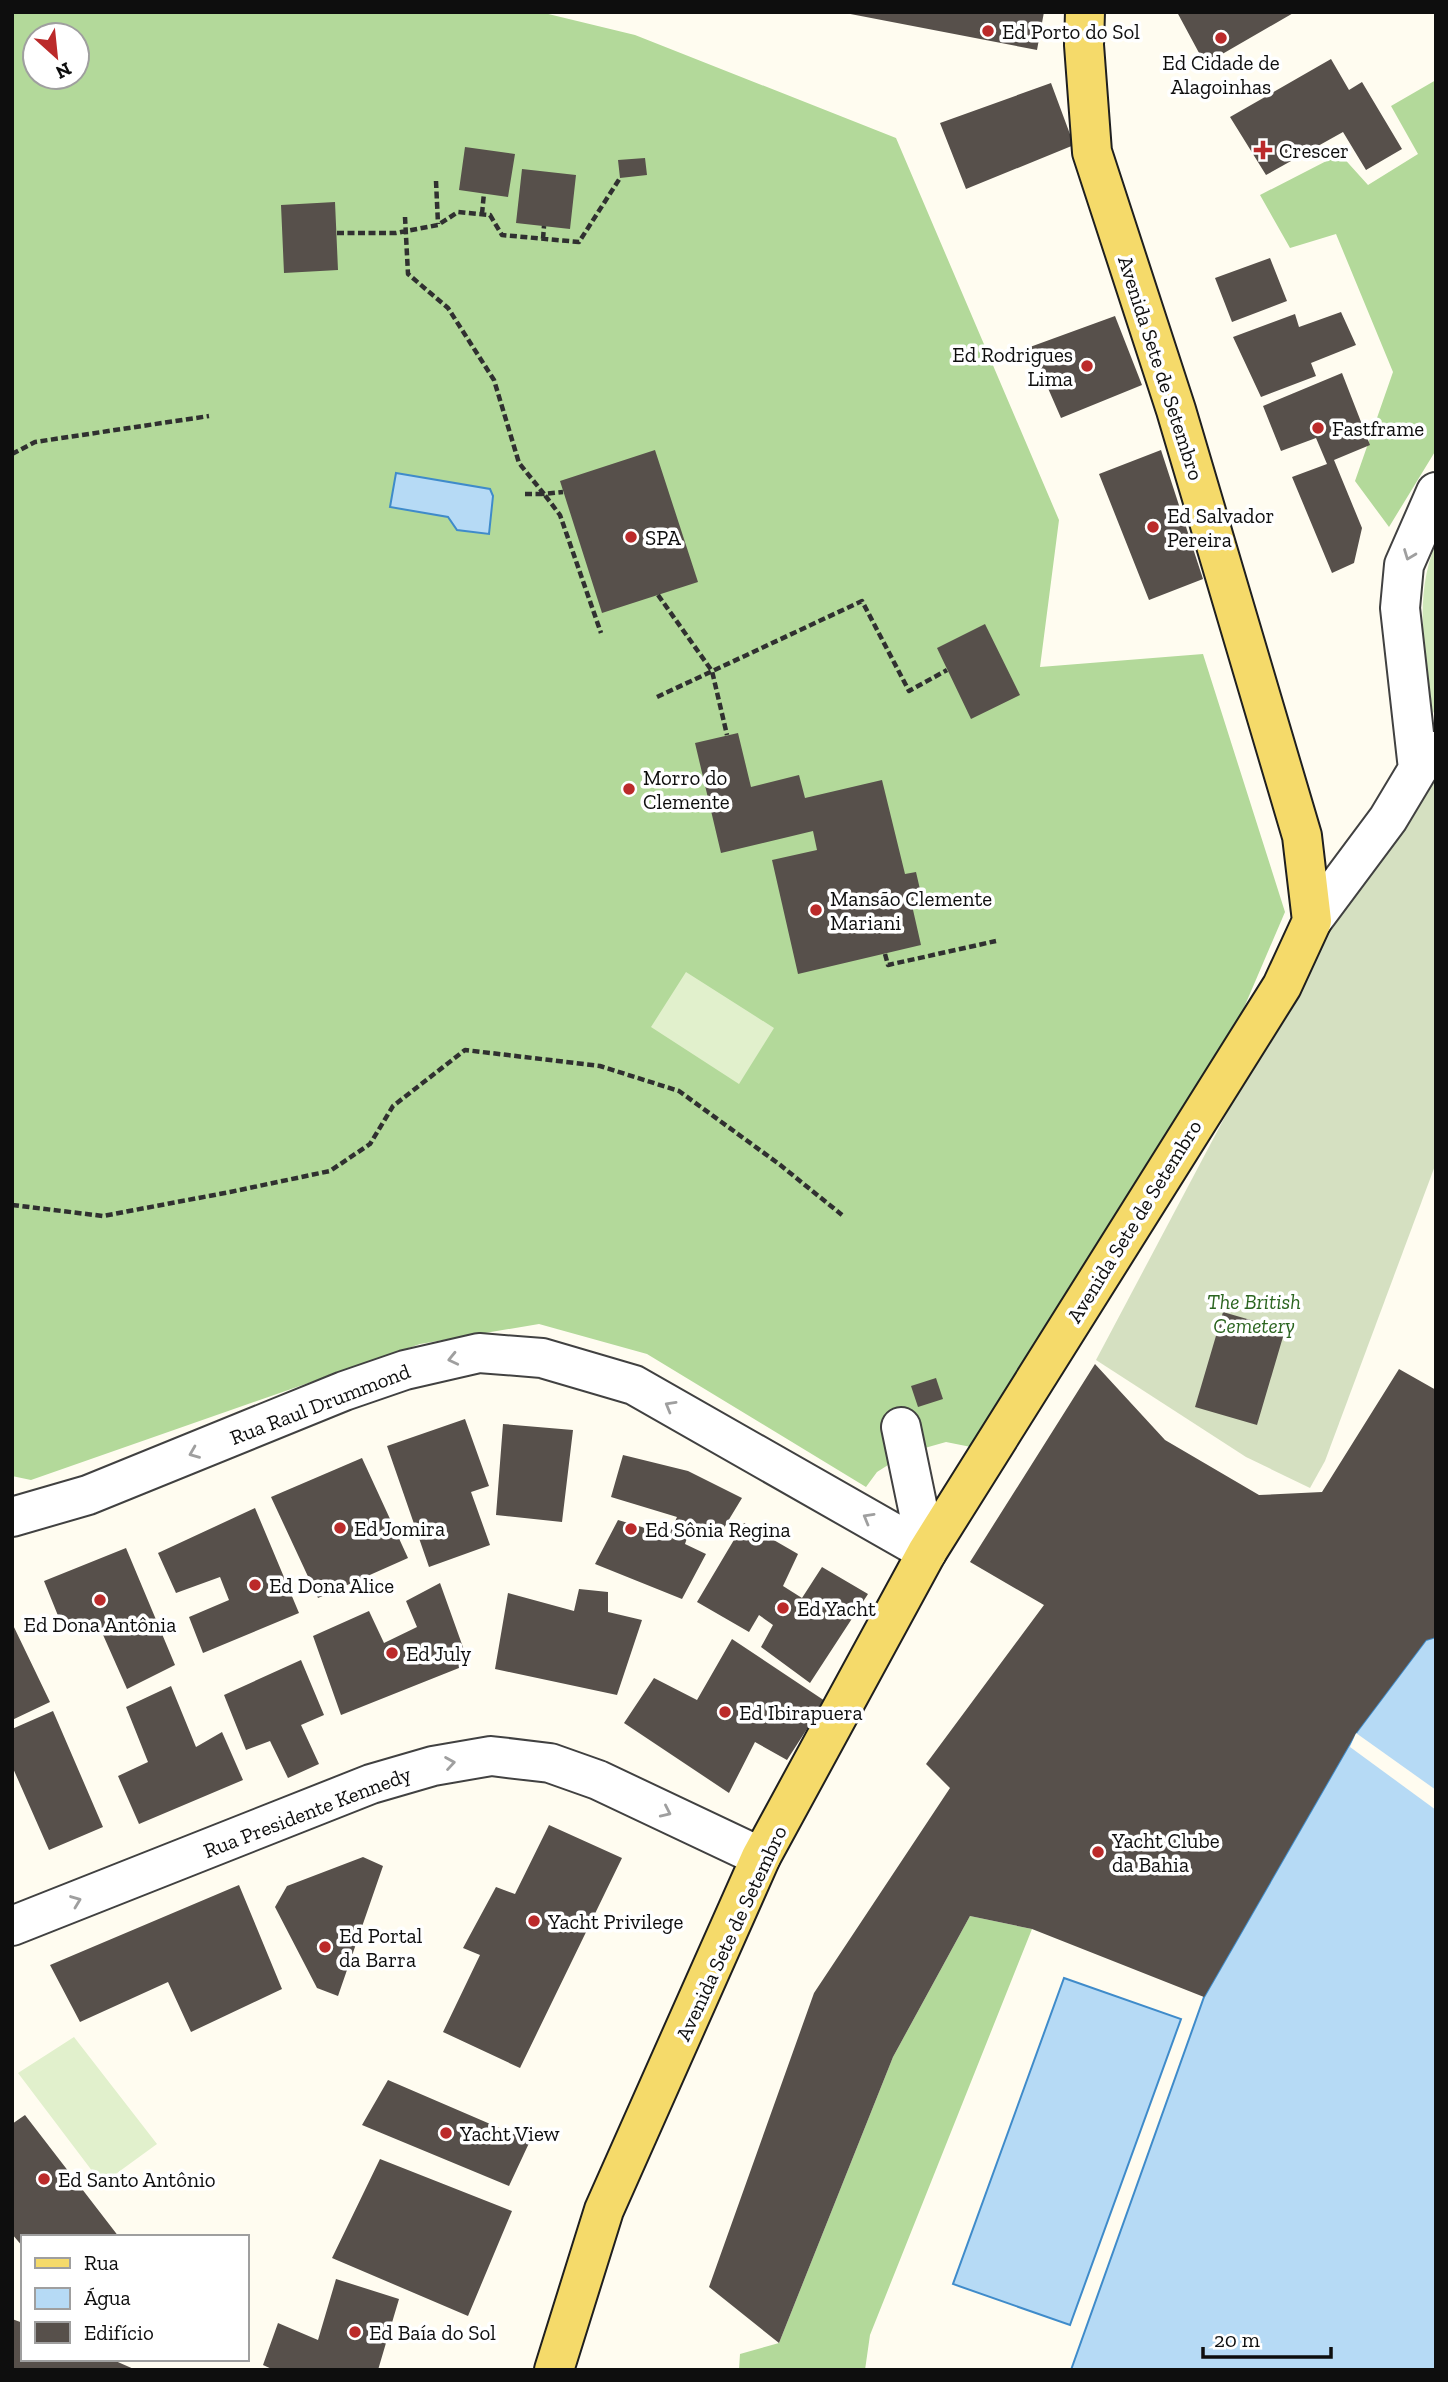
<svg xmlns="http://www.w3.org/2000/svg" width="1448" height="2382" viewBox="0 0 1448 2382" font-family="'Zilla Slab',serif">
<rect width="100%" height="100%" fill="#fffcf0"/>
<path fill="#d0e8ba" d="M1436,543v165l-3,5c-8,-55 -20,-117 3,-170z"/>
<path fill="#b3d99a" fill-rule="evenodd" d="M12,12h528l95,23 261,103 163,382 -19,147 163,-13 82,258 -48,112 -261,424 -30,-6 -39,11 -30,19 -11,15 -219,-133 -108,-30 -119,20 -389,136 -19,-4zM35,35h42v42h-42z
M1436,80v225l-2,3 2,2v140l-47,77 -34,-46 38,-109 -57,-138 -46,14 -30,-53 80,-41 28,31 50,-31 -27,-48z
M970,1916l62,13 -162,406 -5,35h-126l1,-16 39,-11 114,-286z"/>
<path fill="#d5e0c1" d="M1436,765v398l-111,298 -15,27 -64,-31 -150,-97 228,-430z"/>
<path fill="#e1f0cc" d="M686,972l88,56 -35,56 -88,-57z
M74,2037l83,107 -55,40 -84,-111z"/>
<path fill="#b6daf5" stroke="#3f8bca" stroke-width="2" d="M396,473l94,16 3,7 -4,38 -32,-4 -9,-13 -58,-10z
M1436,1637v733h-365l133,-373 152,-264 70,-93z
M1064,1978l117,41 -111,306 -117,-41z"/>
<path fill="#fffcf0" d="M1356,1733l80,57v20l-86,-63z"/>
<path fill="#57504b" d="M840,12h204l-7,38z
M1177,12h118l-90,52z
M1331,59l18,31 13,-8 40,67 -36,21 -23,-38 -77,43 -36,-58z
M1051,83l23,62 -108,44 -26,-66z
M465,147l50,7 -7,43 -49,-7z
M645,158l2,17 -27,3 -2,-18z
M522,169l54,6 -6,54 -54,-6z
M335,202l3,68 -54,3 -3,-68z
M1270,258l17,43 -55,21 -17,-44z
M1341,312l15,33 -45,18 5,13 -55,21 -28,-60 62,-23 4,13z
M1115,316l27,69 -81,33 -31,-71z
M1342,373l28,72 -36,15 28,68 -8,35 -22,10 -40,-96 35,-13 -11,-26 -35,13 -18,-45z
M655,450l43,132 -96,31 -42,-132z
M1161,450l42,129 -54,21 -50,-126z
M985,624l35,71 -49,24 -34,-71z
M738,733l13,54 48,-12 6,23 77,-18 23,94 11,-2 6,26 -11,3 10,44 -123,29 -26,-114 45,-10 -4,-19 -92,22 -26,-110z
M1223,1312l62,18 -28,95 -62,-18z
M1095,1364l70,76 94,55 63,-3 77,-123 37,21v247l-10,3 -70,93 -152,264 -172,-68 -62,-13 -77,141 -114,286 -70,-56 105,-294 136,-205 -24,-24 118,-159 -74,-43z
M936,1378l7,21 -25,8 -7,-21z
M465,1419l24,67 -18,6 19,53 -61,22 -42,-121z
M503,1424l70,6 -11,92 -66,-7z
M623,1455l65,16 54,27 -23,38 -27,-13 -7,21 21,10 -24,45 -87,-35 23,-44 51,15 8,-18 -66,-20z
M362,1458l46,100 -90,40 -47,-101z
M255,1508l44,105 -96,40 -14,-36 40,-17 -9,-23 -44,16 -18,-40z
M744,1523l54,31 -15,32 19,12 20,-31 46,27 -58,89 -49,-36 12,-22 -14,-10 -10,17 -52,-30z
M126,1548l49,117 -48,24 -31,-70 -31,14 -21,-52z
M440,1583l29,81 -128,51 -28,-79 56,-25 15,32 33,-16 -11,-26z
M579,1589l29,3v20l34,8 -25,75 -122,-26 13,-76 66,18z
M12,1623l38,79 -38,18z
M732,1639l93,62 -38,59 -32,-18 -26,51 -105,-70 30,-45 43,22z
M301,1660l23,55 -23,10 18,39 -31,14 -18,-37 -24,9 -22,-55z
M171,1686l25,61 26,-15 21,48 -104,44 -21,-48 30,-14 -22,-55z
M53,1711l50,116 -54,23 -37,-84v-37z
M549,1825l73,33 -102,210 -77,-36 37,-77 -17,-7 33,-61 19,7z
M363,1857l20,9 -45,130 -21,-8 -42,-81 12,-21z
M239,1885l43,104 -91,43 -23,-50 -88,40 -30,-57z
M388,2080l142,61 -21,45 -147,-61z
M25,2115l94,122h-96v10l-11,-13v-110z
M380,2159l132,52 -44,105 -136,-58z
M336,2279l63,20 -21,71h-104l-11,-5 15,-42 40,17z
M12,2319l11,4v36h88l25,11h-124z"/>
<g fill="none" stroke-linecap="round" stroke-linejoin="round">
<defs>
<path id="minor" d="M1418,769l-18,-161 4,-43 32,-73
M1312,921l76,-102 30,-50 16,-18
M901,1427l26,125
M12,1517l76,-22 256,-104 61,-21 74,-17 63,5 92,27 293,167
M12,1926l359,-142 62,-18 58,-10 59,7 48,17 163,77"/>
<path id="major" d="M554,2370l50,-160 157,-353 166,-305 355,-566 30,-65 -10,-85 -126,-426 -84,-258 -8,-107 1,-33"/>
</defs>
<use href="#minor" stroke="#414141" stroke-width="42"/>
<use href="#major" stroke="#1f1f1f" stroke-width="42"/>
<path stroke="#303030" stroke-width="4.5" stroke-dasharray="7 3.5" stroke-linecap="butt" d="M436,181l2,43
M482,214l2,-21
M405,217l3,57 40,34 46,72 25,83 25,31 19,-2
M337,233h59l42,-8 20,-13 32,3 12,20 77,7 41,-64
M543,239l1,-13
M12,454l23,-12 174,-26
M525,494h19l16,21 41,118
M658,595l54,76 15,64
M657,697l205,-96 47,90 38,-21
M885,954l3,11 108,-24
M12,1205l91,11 127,-24 100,-21 40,-27 23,-38 72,-56 135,16 79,25 100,73 63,51"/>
<use href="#minor" stroke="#fff" stroke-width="38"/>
<use href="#major" stroke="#f5da6a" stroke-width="38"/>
</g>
<defs><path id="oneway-chevron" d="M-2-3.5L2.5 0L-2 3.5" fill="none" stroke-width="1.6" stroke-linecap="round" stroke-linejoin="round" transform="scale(1.75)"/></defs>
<g stroke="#9f9f9f">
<use href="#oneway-chevron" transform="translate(1409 555) rotate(111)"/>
<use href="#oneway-chevron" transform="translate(453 1359) rotate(167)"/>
<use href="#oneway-chevron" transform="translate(670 1406) rotate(-150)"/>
<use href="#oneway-chevron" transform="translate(194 1453) rotate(158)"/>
<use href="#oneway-chevron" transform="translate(868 1518) rotate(-150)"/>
<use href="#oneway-chevron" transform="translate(450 1763) rotate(-9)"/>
<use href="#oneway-chevron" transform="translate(666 1812) rotate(25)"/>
<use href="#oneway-chevron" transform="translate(76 1901) rotate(-21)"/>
</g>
<g fill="#bb2a2a" stroke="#fff" stroke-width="2.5">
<circle cx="988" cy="31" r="7"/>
<circle cx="1221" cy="38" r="7"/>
<path d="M1259.5 139.5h7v7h7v7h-7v7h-7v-7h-7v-7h7z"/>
<circle cx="1087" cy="366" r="7"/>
<circle cx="1318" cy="428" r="7"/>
<circle cx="1153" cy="527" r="7"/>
<circle cx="631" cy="537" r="7"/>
<circle cx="629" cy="789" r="7"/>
<circle cx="816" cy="910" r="7"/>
<circle cx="340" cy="1528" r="7"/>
<circle cx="631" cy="1529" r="7"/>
<circle cx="255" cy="1585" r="7"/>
<circle cx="100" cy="1600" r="7"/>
<circle cx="783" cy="1608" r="7"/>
<circle cx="392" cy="1653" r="7"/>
<circle cx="725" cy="1712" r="7"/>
<circle cx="1098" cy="1852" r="7"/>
<circle cx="534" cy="1921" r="7"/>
<circle cx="325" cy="1947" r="7"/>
<circle cx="446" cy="2133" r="7"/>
<circle cx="44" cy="2179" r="7"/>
<circle cx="355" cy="2332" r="7"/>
</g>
<g text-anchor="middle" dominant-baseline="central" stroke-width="7" stroke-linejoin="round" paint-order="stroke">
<g font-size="21" fill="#0e0e0e" stroke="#fff" text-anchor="start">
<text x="1002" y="31">Ed Porto do Sol</text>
<text x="1221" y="62" text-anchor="middle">Ed Cidade de<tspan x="1221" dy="24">Alagoinhas</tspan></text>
<text x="1279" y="150">Crescer</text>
<text x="1073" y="354" text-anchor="end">Ed Rodrigues<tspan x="1073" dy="24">Lima</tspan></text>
<text x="1332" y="428">Fastframe</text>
<text x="1167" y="515">Ed Salvador<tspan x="1167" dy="24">Pereira</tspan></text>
<text x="645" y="537">SPA</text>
<text x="643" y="777">Morro do<tspan x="643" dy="24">Clemente</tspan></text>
<text x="830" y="898">Mansão Clemente<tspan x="830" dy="24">Mariani</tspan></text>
<text x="354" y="1528">Ed Jomira</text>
<text x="645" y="1529">Ed Sônia Regina</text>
<text x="269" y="1585">Ed Dona Alice</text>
<text x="797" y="1608">Ed Yacht</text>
<text x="100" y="1624" text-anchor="middle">Ed Dona Antônia</text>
<text x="406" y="1653">Ed July</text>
<text x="739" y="1712">Ed Ibirapuera</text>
<text x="1112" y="1840">Yacht Clube<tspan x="1112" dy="24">da Bahia</tspan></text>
<text x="548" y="1921">Yacht Privilege</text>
<text x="339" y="1935">Ed Portal<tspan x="339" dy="24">da Barra</tspan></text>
<text x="460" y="2133">Yacht View</text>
<text x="58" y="2179">Ed Santo Antônio</text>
<text x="369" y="2332">Ed Baía do Sol</text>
</g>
<g font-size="21" fill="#0e0e0e" stroke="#fff">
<text transform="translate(1161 368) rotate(72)">Avenida Sete de Setembro</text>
<text transform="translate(1134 1221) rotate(-58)">Avenida Sete de Setembro</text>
<text transform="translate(320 1404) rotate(-21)">Rua Raul Drummond</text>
<text transform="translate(307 1812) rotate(-21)">Rua Presidente Kennedy</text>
<text transform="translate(731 1933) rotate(-65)">Avenida Sete de Setembro</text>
</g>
<g font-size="21" font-style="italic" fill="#2b6520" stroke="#fff">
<text x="1254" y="1301">The British<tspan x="1254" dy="24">Cemetery</tspan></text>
</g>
</g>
<rect width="1448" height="2382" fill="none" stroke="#0e0e0e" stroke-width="28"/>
<rect x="21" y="2235" width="228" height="126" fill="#ffffff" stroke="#9f9f9f" stroke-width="2"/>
<rect x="35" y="2258" width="35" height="10" fill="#f5da6a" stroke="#9f9f9f" stroke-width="2"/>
<text x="84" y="2270" font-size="21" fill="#0e0e0e">Rua</text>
<rect x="35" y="2288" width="35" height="21" fill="#b6daf5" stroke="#9f9f9f" stroke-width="2"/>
<text x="84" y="2305" font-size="21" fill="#0e0e0e">Água</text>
<rect x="35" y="2322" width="35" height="21" fill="#57504b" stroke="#9f9f9f" stroke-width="2"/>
<text x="84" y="2340" font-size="21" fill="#0e0e0e">Edifício</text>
<g transform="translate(56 56) rotate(153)"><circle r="33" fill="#ffffff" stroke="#9f9f9f" stroke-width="2"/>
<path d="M0-5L12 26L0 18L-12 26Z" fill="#bb2a2a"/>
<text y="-10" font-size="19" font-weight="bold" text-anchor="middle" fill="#0e0e0e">N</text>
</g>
<path d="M1203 2347v10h128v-10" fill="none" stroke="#0e0e0e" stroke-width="3.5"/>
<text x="1214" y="2347" font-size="21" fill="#0e0e0e" stroke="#ffffff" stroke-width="5" paint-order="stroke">20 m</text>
</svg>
